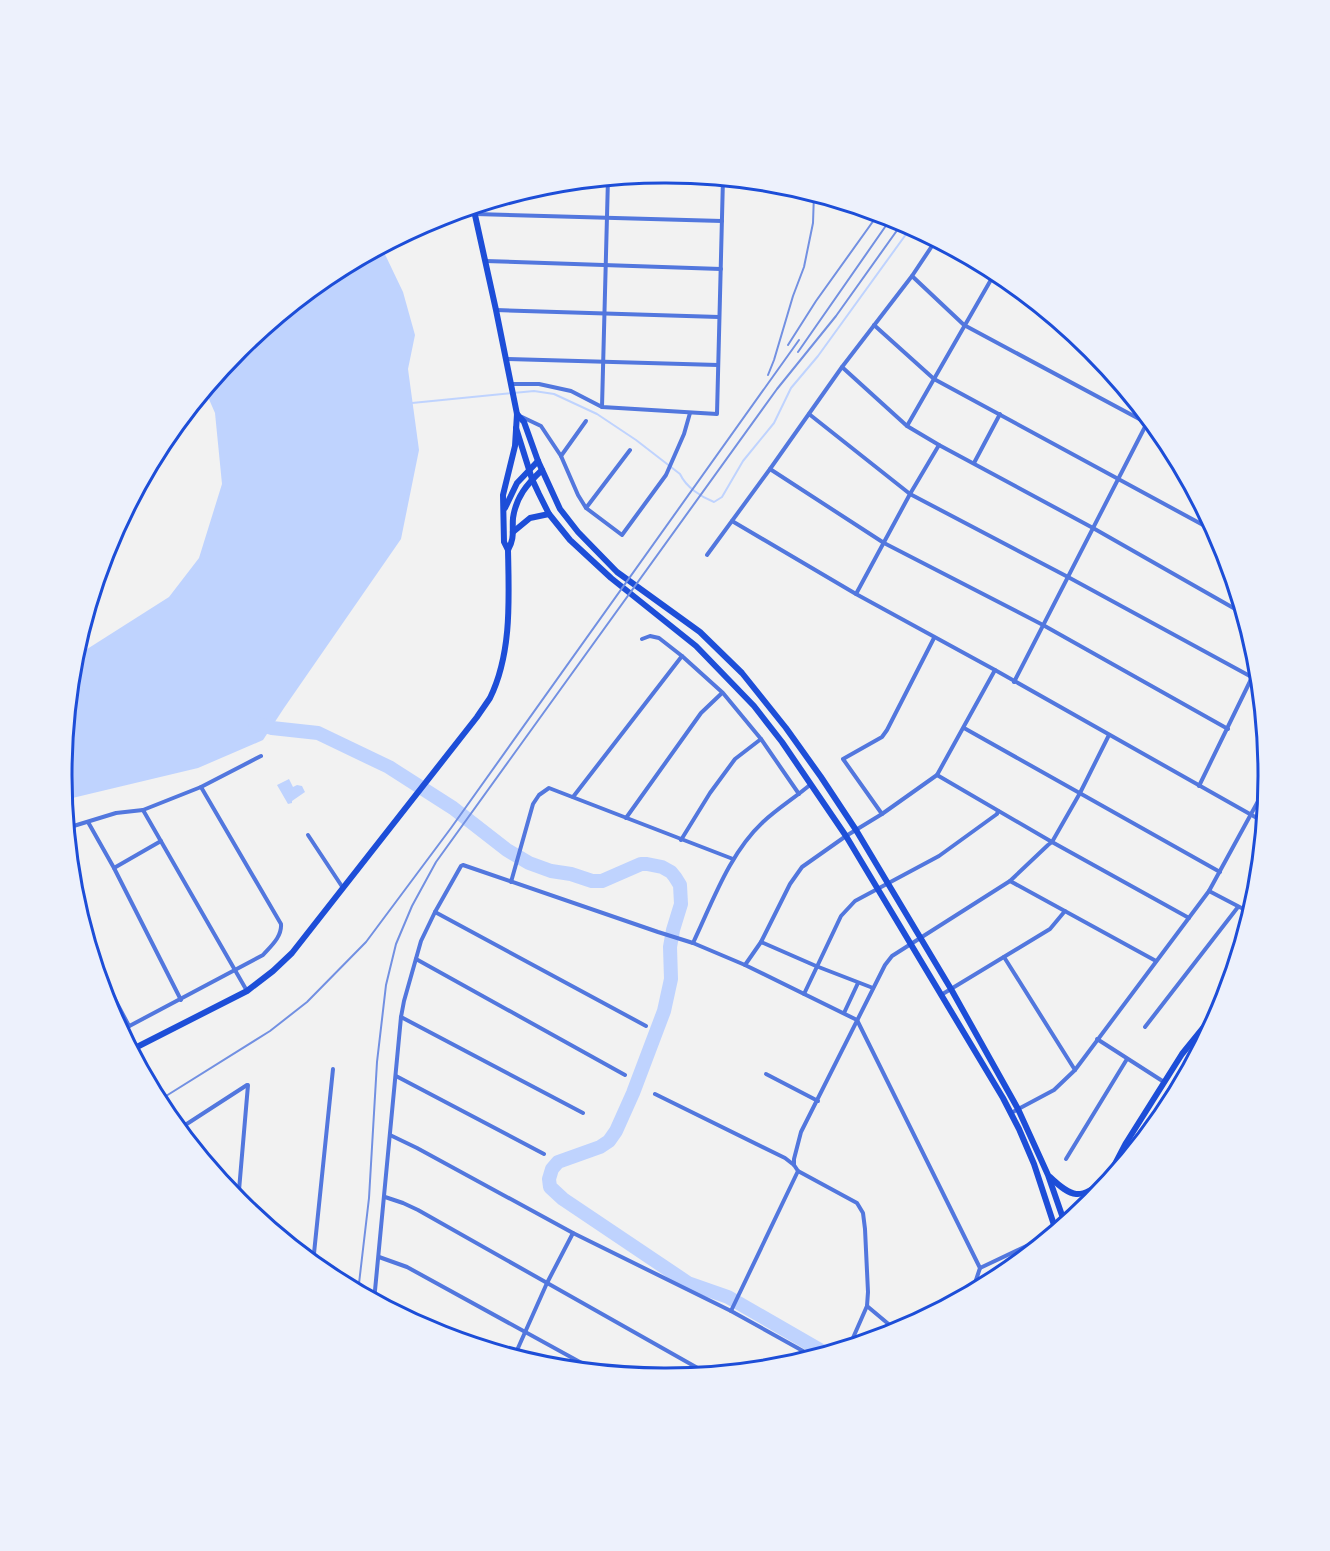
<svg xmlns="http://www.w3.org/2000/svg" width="1330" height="1551" font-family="'Sofia Sans Condensed',sans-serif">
	<rect width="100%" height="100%" fill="#f2f2f2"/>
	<g fill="#bfd3fe">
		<path d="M381,246L403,292L415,335L408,369L419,450L401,539L284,708L263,740L198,768L64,800L62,775L73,658L169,597L199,558L222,484L215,413L205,390L239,349L330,274Z"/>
		<path d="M289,779L293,787L297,785L302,786L305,792L292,801V803L288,804L277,785Z"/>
	</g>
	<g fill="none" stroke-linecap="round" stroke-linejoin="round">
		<path stroke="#bfd3fe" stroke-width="2" d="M412,403L534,391L554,394L597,414L636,440L680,474C686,487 701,497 714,502L722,497L743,461L774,423L791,388L818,356L912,226"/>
		<path stroke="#bfd3fe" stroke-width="14" d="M255,723L272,728L318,733L389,767L453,808L507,850L529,863L551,871L571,874L592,881H602L641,864H647L662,867L671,872L675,877L680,885L681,904L673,930L670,947L671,979L664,1011L633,1093L616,1131L609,1141L600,1147L558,1162L552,1169L549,1179L550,1187L563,1199L688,1283L728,1297L827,1354"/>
		<g stroke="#5277de" stroke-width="4">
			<path d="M662,172L672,173"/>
			<path d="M475,214L722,221"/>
			<path d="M485,261L721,269"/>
			<path d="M978,262L995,274"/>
			<path d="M912,276L964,325L1158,429"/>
			<path d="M993,277L1023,292"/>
			<path d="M496,310L719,317"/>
			<path d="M874,325L934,379L1216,532"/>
			<path d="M506,359L718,365"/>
			<path d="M842,367L907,426L939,445L1093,528L1244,614"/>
			<path d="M512,384H539L571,391L602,407L717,414L723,178"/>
			<path d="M602,407L608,178"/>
			<path d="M809,414L910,494L1068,577L1259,681"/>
			<path d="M522,417L541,426L561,456L578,495L586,508L622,535L666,475L684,434L690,413"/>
			<path d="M907,426L996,271"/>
			<path d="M561,456L586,421"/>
			<path d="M974,463L1000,414"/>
			<path d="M770,469L884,543L1043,625L1228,729"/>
			<path d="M147,471L158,460L160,447"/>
			<path d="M586,508L630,450"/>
			<path d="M732,521L856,594L995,670L1264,822"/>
			<path d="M707,555L770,469L842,367L912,276L936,240"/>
			<path d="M856,594L910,494L939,445"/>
			<path d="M642,639L650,636L659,638L682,656L723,693L761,739L799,794"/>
			<path d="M1014,682L1149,419"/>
			<path d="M964,728L1220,872"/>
			<path d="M937,775L1052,842L1189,918"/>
			<path d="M1199,786L1258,665"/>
			<path d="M573,797L682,656"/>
			<path d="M143,810L247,991"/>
			<path d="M882,814L843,759L882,737L887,730L934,638"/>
			<path d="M626,818L701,713L722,693"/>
			<path d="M88,822L114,868L181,1000"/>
			<path d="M67,828L116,813L143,810L201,787L261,756"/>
			<path d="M308,835L343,888"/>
			<path d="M681,840L710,793L735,759L761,739"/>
			<path d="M114,868L161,841"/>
			<path d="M1010,881L1156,961"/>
			<path d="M511,882L533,804L539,795L549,788L733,859"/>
			<path d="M1209,891L1251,913"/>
			<path d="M435,912L646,1026"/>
			<path d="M761,942L816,966L873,988"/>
			<path d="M693,943C713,901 729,854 763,822C778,808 796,797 811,784"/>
			<path d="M92,956L129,1026"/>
			<path d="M1004,957L1075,1070"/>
			<path d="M416,959L625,1075"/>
			<path d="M745,965L761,942L790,884L802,867L846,836L882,814L937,775L995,670"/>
			<path d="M804,994L841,916L855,901L939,856L997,814L998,811"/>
			<path d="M941,995L1050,929L1065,911"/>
			<path d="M844,1013L858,983"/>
			<path d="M401,1017L583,1113"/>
			<path d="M857,1020L980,1268L972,1292"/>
			<path d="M1145,1027L1238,907"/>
			<path d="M120,1031L263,955C271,946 282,937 281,924L201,787"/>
			<path d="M1097,1039L1164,1082"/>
			<path d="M766,1074L818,1101"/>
			<path d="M396,1076L544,1154"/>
			<path d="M655,1094L785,1158L794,1165L798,1171L857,1203L863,1213L865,1229L868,1292L867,1306L849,1347"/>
			<path d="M1011,1113L1054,1090L1075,1070L1209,891L1268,783"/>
			<path d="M179,1129L247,1085"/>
			<path d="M390,1135L417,1148L573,1233L731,1311L803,1351L808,1360"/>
			<path d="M1066,1159L1127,1059"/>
			<path d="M794,1165V1159L801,1132L885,965L892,956L1010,881L1048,845L1052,842L1080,793L1109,735"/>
			<path d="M385,1197L403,1203L418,1210L710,1375"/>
			<path d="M238,1202L248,1085"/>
			<path d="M379,1257L407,1267L598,1372"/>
			<path d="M313,1263L333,1069"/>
			<path d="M980,1268L1054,1233"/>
			<path d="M374,1301L401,1017L404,1001L421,941L435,912L461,866L463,865L658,932L693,943L745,965L857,1020"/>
			<path d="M867,1306L898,1332"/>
			<path d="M731,1311L798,1171"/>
			<path d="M514,1357L547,1283L573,1233"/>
		</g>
		<g stroke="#1d4ed8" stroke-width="6">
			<path d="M473,206L496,310L517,414L515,446L503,495L504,542L508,550"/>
			<path d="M517,414L524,422L538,461L560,509L578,532L617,572L700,632L742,673L786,728L821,777L856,830L951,989L1018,1109L1048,1175L1065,1224"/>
			<path d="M516,428L532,479L539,494L549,514L570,540L611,578L696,646L754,706L782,742L846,836L1003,1098L1019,1129L1034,1164L1056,1231"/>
			<path d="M505,508L517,483L538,461"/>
			<path d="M513,532L530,518L549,514"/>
			<path d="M131,1050L247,991L273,971L292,953L477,717C481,711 486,704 490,698C512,653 509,599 508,550C515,538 512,531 513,518C516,497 527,484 542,470"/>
			<path d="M1127,1159L1194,1052L1207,1035"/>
			<path d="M1050,1177C1072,1198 1080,1200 1104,1181"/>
			<path d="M1102,1189L1126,1143L1182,1054L1224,1002"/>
		</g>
		<g stroke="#7290e2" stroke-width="2">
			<path d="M788,345L816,301L879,213"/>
			<path d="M798,352L892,217"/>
			<path d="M768,375L774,360L793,296L804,267L813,223L814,193"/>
			<path d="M158,1101L270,1031L307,1002L366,942L451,828L799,340"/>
			<path d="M358,1292L369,1198L377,1062L386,985L396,944L412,906L436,862L777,389L836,316L903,222"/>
		</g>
	</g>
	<path d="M0 0H1330V1551H0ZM664 183H666A592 592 0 0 1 1258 775V776A592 592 0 0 1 666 1368H664A592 592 0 0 1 72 776V775A592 592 0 0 1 664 183Z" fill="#edf1fc" fill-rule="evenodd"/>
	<path fill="none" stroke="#1d4ed8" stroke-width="3" d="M664 183H666A592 592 0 0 1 1258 775V776A592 592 0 0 1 666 1368H664A592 592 0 0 1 72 776V775A592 592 0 0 1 664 183Z"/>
</svg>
